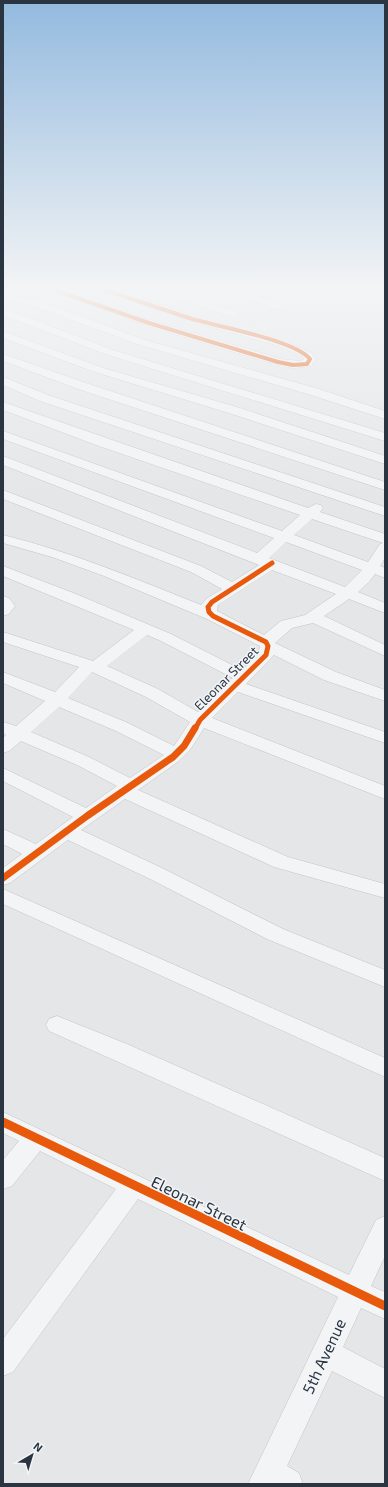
<svg xmlns="http://www.w3.org/2000/svg" width="388" height="1487" font-family="'Exo 2',sans-serif">
	<rect width="100%" height="100%" fill="#e4e6e8"/>
	<g fill="none" stroke-linecap="round" stroke-linejoin="round">
		<defs>
			<g id="minor">
				<path d="M44,288H60L153,321L281,359L300,361L304,359L302,356L276,345L186,320L94,288H111L194,316L284,341L310,352L316,359L311,366L293,368L267,362L145,325Z"/>
				<path d="M148,288H165L237,312L238,314L233,317L229,316Z"/>
				<path d="M221,288H237L283,305L284,307L283,309H275Z"/>
				<path d="M3,294L37,300L145,340L319,389L385,411V419L311,395L137,344L31,305L3,300Z"/>
				<path d="M3,308L113,350L385,433V441L105,354L3,315Z"/>
				<path d="M3,331L103,368L240,408L385,456V464L232,414L95,372L3,338Z"/>
				<path d="M3,354L89,384L385,482V490L81,390L3,361Z"/>
				<path d="M3,377L48,395L385,507V516L40,401L3,385Z"/>
				<path d="M3,402L308,508L316,504L321,505L323,508L320,512L385,534V558L380,566L385,568V578L375,574L369,582L358,592L385,603V613L349,599L324,616L385,645V656L313,623L292,628L275,643L336,672L385,690V701L324,680L274,655L246,684L385,732V743L238,692L212,718L385,786V799L204,728L190,750L179,761L138,790L288,857L385,884V898L274,867L125,799L81,830L164,869L283,929L385,970V987L267,939L150,879L68,840L10,883L3,885V868L22,854L3,844V829L36,844L73,817L3,781V768L86,808L117,786L77,765L21,741L9,751L3,753V738L6,735L3,733V722L16,726L45,701L3,683V672L55,692L79,667L3,642V632L93,661L134,630L3,576V566L76,594L171,634L242,670L258,654L260,646L207,619L104,576L52,557L3,543V535C72,552 136,579 201,605L206,599L222,589L191,572L3,499V490L201,566L232,582L259,565L3,465V456L257,553L274,538L3,439V431L282,531L300,515L96,445L3,410ZM312,519L380,542L383,543L380,544L368,562L294,535ZM286,542L362,570L345,587L269,558ZM272,570L336,594L305,615L281,621L264,635L217,611L218,605ZM147,635L159,640L233,678L227,681L225,686L198,712L158,689L107,666ZM92,672L146,697L190,722L174,746L128,723L68,698ZM59,707L116,731L164,755L130,778L89,757L31,732Z"/>
				<path d="M3,596L9,598L15,606L9,614L3,616Z"/>
				<path d="M3,889L385,1058V1077L3,904Z"/>
				<path d="M57,1016L127,1044L385,1158V1181L49,1031L46,1025L49,1019Z"/>
				<path d="M3,1112L349,1275L376,1220L385,1216V1256L371,1286L385,1292V1319L361,1308L343,1347L385,1369V1398L332,1371L287,1466L299,1473L303,1484H248L338,1297L138,1199L13,1372L3,1376V1339L116,1189L40,1151L12,1186L3,1189V1160L19,1141L3,1133Z"/>
			</g>
		</defs>
		<use href="#minor" stroke="#c2c4c6" stroke-width="1"/>
		<use href="#minor" fill="#f3f4f5" fill-rule="evenodd"/>
		<defs>
			<path id="cycleway-far3" d="M49,288L149,323L278,362L293,365L307,364L310,359C295,340 215,326 189,318C159,308 129,298 99,288"/>
			<path id="cycleway-far2" d="M195,729L200,720L266,655L268,646L266,642L213,616L209,612L208,607L212,602L272,563"/>
			<path id="cycleway-far1" d="M3,878L87,816L173,757L184,746L195,728"/>
			<path id="cycleway" d="M3,1122L385,1306"/>
		</defs>
		<use href="#cycleway-far3" stroke="#f2f5f7" stroke-width="5.5"/>
		<use href="#cycleway-far2" stroke="#f2f5f7" stroke-width="7"/>
		<use href="#cycleway-far1" stroke="#f2f5f7" stroke-width="10"/>
		<use href="#cycleway" stroke="#f2f5f7" stroke-width="12"/>
		<use href="#cycleway-far3" stroke="#e8590c" stroke-width="4"/>
		<use href="#cycleway-far2" stroke="#e8590c" stroke-width="5"/>
		<use href="#cycleway-far1" stroke="#e8590c" stroke-width="7"/>
		<use href="#cycleway" stroke="#e8590c" stroke-width="9"/>
	</g>
	<linearGradient id="sky" x2="0" y2="1"><stop stop-color="#93badf"/><stop offset="0.58" stop-color="#f3f4f5"/><stop offset="1" stop-color="#f3f4f5" stop-opacity="0"/></linearGradient>
	<rect width="388" height="497" fill="url(#sky)"/>
	<g text-anchor="middle" stroke-width="3" stroke-linejoin="round" paint-order="stroke">
		<g font-size="13" fill="#2b3541" stroke="#f2f5f7">
			<text transform="translate(226 678) rotate(-45)" y="5">Eleonar Street</text>
		</g>
		<g font-size="16" fill="#2b3541" stroke="#f2f5f7">
			<text transform="translate(199 1203) rotate(26)" y="6">Eleonar Street</text>
			<text transform="translate(324 1356) rotate(-65)" y="6">5th Avenue</text>
		</g>
	</g>
	<rect width="388" height="1487" fill="none" stroke="#2b3541" stroke-width="8"/>
	<g transform="translate(32 1455) rotate(38)" stroke="#f2f5f7" stroke-width="3" paint-order="stroke">
	<path d="M0-3L7 15L0 10L-7 15Z" fill="#2b3541"/>
	<text y="-6" font-size="11" font-weight="bold" text-anchor="middle" fill="#2b3541">N</text>
	</g>
</svg>
